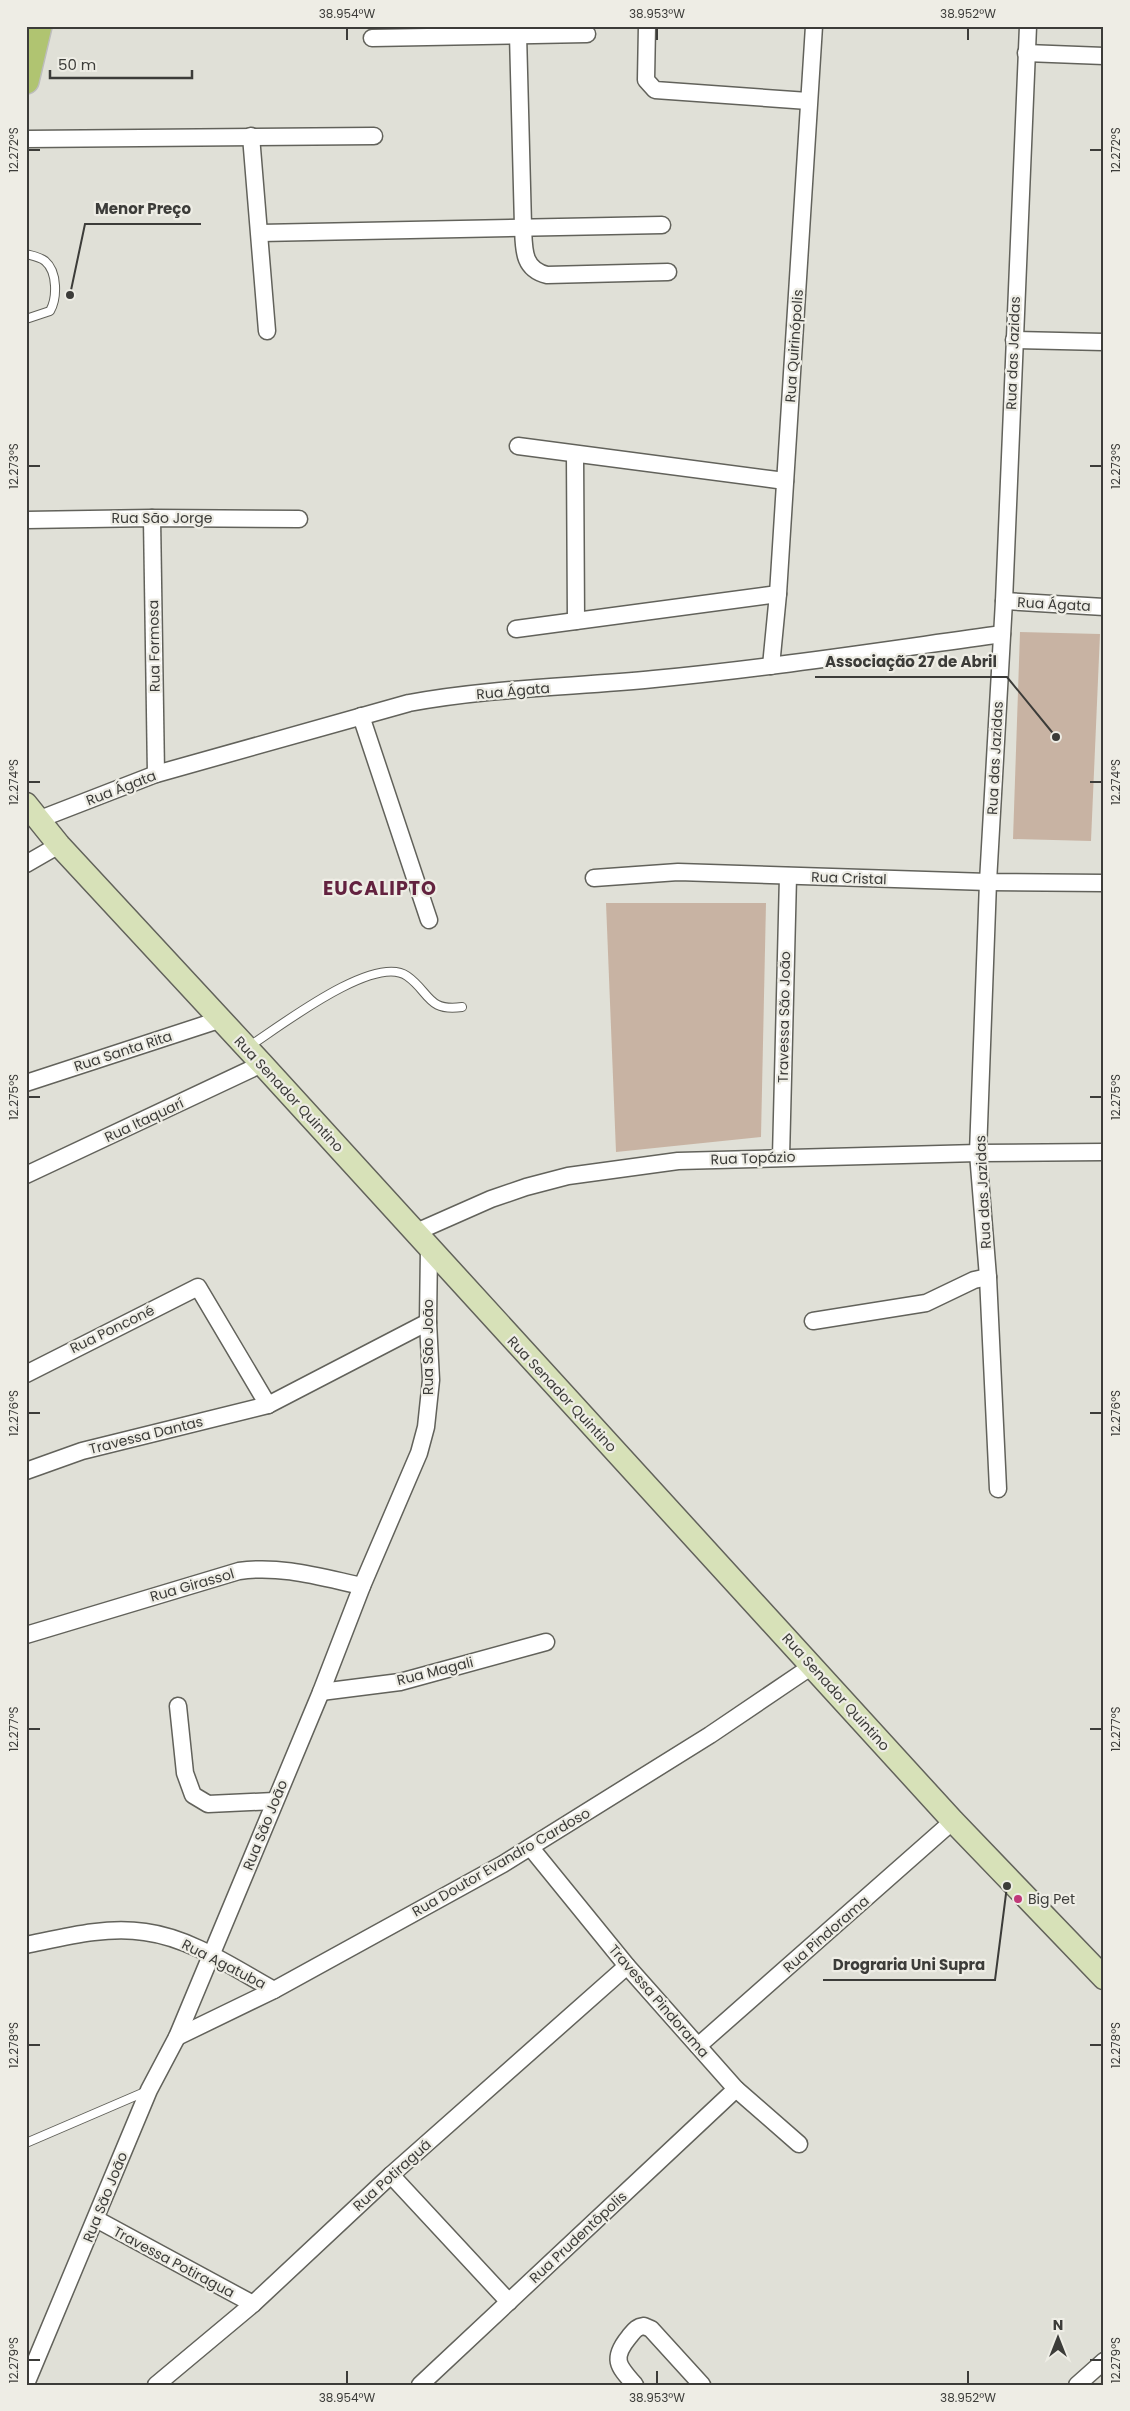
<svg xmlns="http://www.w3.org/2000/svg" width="1130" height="2411" font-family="Poppins,sans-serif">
	<rect width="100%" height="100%" fill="#e0e0d7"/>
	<g fill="#c8b3a3">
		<path d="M1020,632L1100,634L1091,841L1013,839Z"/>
		<path d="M606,903H766L761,1137L616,1152Z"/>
	</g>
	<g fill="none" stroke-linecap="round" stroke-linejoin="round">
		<defs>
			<g id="lane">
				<path d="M26,254C33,256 40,257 45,261C58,272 57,299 50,311L26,319"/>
				<path d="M248,1047C278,1028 374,953 407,976C430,992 427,1012 462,1007"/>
				<path d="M26,2143L147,2091"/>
			</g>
			<g id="street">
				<path d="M647,26L646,80L655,90L808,101"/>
				<path d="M518,34L523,226C524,248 522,269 547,275L668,272"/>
				<path d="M372,38L587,34"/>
				<path d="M1026,53L1104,56"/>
				<path d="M251,136L267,331"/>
				<path d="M26,139L374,136"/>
				<path d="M260,233L662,225"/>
				<path d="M1014,340L1104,342"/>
				<path d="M518,446L785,481"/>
				<path d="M575,454L576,621"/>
				<path d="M152,518L156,774"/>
				<path d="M26,520L152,518L299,519"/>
				<path d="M1004,601L1104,607"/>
				<path d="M516,629L778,594"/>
				<path d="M771,666L778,594L814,26"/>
				<path d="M361,716L429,920"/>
				<path d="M40,819L156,774L409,703C490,688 572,687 654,679C770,668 886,650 1002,634"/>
				<path d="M26,864L59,845"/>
				<path d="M594,878L678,872L988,882L1104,883"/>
				<path d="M26,1083L219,1020"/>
				<path d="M781,1157L788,876"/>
				<path d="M26,1175L262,1064"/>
				<path d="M414,1233L491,1199L526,1187L568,1176L678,1161L978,1153L1104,1152"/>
				<path d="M813,1321L926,1303L974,1280L988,1277"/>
				<path d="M26,1374L198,1287L268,1405"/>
				<path d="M26,1471L82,1451L268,1405L428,1322"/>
				<path d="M998,1489L988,1277L978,1153L988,882L1004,601L1028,26"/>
				<path d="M26,1635L239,1571C281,1565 320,1577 362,1586"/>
				<path d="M321,1692L400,1682L546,1642"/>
				<path d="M178,1706L185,1773L193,1795L208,1804L274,1801"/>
				<path d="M531,1848L627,1966L736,2089L799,2144"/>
				<path d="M26,1945C65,1937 105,1926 145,1932C191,1938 234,1968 274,1990"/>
				<path d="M177,2037L274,1990L503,1864L710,1735L812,1666"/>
				<path d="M698,2046L953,1821"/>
				<path d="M391,2175L509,2302"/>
				<path d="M96,2219L253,2304"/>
				<path d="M26,2384L149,2090L177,2037L321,1692L362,1586L419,1453L426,1427L431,1380L428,1322L429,1249"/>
				<path d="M156,2385L253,2304L391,2175L627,1966"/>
				<path d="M420,2385L736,2089"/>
				<path d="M635,2385C618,2366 611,2359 629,2337C634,2331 636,2327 644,2326L651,2329L702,2385"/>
				<path d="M1077,2385L1104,2361"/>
			</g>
			<path id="secondary" d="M26,804L59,845L262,1064L953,1821L1104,1978"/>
			<path id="primary" d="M26,81L39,26"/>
		</defs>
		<use href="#lane" stroke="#62625b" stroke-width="10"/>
		<use href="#street" stroke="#62625b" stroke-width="19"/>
		<use href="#secondary" stroke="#62625b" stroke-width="25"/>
		<use href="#primary" stroke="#bdbdbc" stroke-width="28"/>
		<use href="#lane" stroke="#fff" stroke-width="8"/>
		<use href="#street" stroke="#fff" stroke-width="16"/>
		<use href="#secondary" stroke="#d7e1b8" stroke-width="22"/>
		<use href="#primary" stroke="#b0c471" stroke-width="25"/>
	</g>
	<path fill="none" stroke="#3c3c39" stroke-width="2" d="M347,28V40M657,28V40M968,28V40M28,150H40M1090,150H1102M28,466H40M1090,466H1102M28,782H40M1090,782H1102M28,1097H40M1090,1097H1102M28,1413H40M1090,1413H1102M28,1729H40M1090,1729H1102M28,2045H40M1090,2045H1102M28,2360H40M1090,2360H1102M347,2371V2384M657,2371V2384M968,2371V2384"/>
	<circle fill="#c03978" stroke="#eeede5" stroke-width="2" cx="1018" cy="1899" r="5"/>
	<g text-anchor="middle" stroke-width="4.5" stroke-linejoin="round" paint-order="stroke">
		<g font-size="14" fill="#3c3c39" stroke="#eeede5">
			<text transform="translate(794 346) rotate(-86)" y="5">Rua Quirinópolis</text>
			<text transform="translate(1013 353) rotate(-88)" y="5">Rua das Jazidas</text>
			<text x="162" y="523">Rua São Jorge</text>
			<text transform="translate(1054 604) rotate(3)" y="5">Rua Ágata</text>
			<text transform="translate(154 646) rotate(-91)" y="5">Rua Formosa</text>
			<text transform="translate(513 691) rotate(-5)" y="5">Rua Ágata</text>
			<text transform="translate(995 758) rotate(-87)" y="5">Rua das Jazidas</text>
			<text transform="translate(121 788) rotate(-21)" y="5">Rua Ágata</text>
			<text transform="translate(849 878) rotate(2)" y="5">Rua Cristal</text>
			<text transform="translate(784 1017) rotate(-89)" y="5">Travessa São João</text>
			<text transform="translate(123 1051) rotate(-18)" y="5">Rua Santa Rita</text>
			<text transform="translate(289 1094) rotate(47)" y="5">Rua Senador Quintino</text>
			<text transform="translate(144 1120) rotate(-25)" y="5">Rua Itaquarí</text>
			<text transform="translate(753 1158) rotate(-2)" y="5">Rua Topázio</text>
			<text transform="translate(983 1192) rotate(-93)" y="5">Rua das Jazidas</text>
			<text transform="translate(112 1329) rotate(-26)" y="5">Rua Ponconé</text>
			<text transform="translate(428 1347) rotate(-90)" y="5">Rua São João</text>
			<text transform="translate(562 1394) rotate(47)" y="5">Rua Senador Quintino</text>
			<text transform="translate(146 1435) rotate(-14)" y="5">Travessa Dantas</text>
			<text transform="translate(192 1585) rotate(-16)" y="5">Rua Girassol</text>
			<text transform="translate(435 1671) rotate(-14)" y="5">Rua Magali</text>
			<text transform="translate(836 1692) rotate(48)" y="5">Rua Senador Quintino</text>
			<text transform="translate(265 1825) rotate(-68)" y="5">Rua São João</text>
			<text transform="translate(501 1862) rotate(-30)" y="5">Rua Doutor Evandro Cardoso</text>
			<text transform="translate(826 1934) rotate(-41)" y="5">Rua Pindorama</text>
			<text transform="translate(224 1964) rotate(27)" y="5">Rua Agatuba</text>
			<text transform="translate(659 2001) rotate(49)" y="5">Travessa Pindorama</text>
			<text transform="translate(392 2175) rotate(-42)" y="5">Rua Potiraguá</text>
			<text transform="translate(105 2197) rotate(-68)" y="5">Rua São João</text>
			<text transform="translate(578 2237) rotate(-43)" y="5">Rua Prudentôpolis</text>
			<text transform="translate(174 2262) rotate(28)" y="5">Travessa Potiragua</text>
		</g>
		<g font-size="14" fill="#3c3c39" stroke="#eeede5" text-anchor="start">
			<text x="1028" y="1904">Big Pet</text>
		</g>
		<g font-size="19" font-weight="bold" letter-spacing="1" fill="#63223f" stroke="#eeede5">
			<text x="380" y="895">EUCALIPTO</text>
		</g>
	</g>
	<path fill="none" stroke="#3c3c39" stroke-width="2" d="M70 295L85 224H201M1056 737L1007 677H815M1007 1886L995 1980H823"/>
	<g fill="#3c3c39" stroke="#eeede5" stroke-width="2">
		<circle cx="70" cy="295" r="5"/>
		<circle cx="1056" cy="737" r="5"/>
		<circle cx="1007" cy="1886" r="5"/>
	</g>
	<g font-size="15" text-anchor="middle" font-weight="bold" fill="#3c3c39" stroke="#eeede5" stroke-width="4.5" stroke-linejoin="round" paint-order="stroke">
		<text x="143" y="214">Menor Preço</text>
		<text x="911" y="667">Associação 27 de Abril</text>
		<text x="909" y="1970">Drograria Uni Supra</text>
	</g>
	<rect width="1130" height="2411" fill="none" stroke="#eeede5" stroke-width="55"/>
	<g transform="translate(1058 2338)" stroke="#eeede5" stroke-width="4" paint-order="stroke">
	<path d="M0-4L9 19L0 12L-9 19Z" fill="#3c3c39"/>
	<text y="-8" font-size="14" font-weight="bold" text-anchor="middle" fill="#3c3c39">N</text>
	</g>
	<path d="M50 70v8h142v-8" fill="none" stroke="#3c3c39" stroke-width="2.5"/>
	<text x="58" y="70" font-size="15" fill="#3c3c39" stroke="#eeede5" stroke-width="4" paint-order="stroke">50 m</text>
	<rect x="28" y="28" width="1074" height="2356" fill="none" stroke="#3c3c39" stroke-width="2"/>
	<g font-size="12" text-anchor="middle" fill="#3c3c39">
		<text x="347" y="18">38.954°W</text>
		<text x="657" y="18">38.953°W</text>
		<text x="968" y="18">38.952°W</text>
		<text transform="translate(14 150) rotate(-90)" y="4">12.272°S</text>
		<text transform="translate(1116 150) rotate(-90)" y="4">12.272°S</text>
		<text transform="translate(14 466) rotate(-90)" y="4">12.273°S</text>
		<text transform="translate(1116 466) rotate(-90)" y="4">12.273°S</text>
		<text transform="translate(14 782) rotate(-90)" y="4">12.274°S</text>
		<text transform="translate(1116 782) rotate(-90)" y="4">12.274°S</text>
		<text transform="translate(14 1097) rotate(-90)" y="4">12.275°S</text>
		<text transform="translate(1116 1097) rotate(-90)" y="4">12.275°S</text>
		<text transform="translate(14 1413) rotate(-90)" y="4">12.276°S</text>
		<text transform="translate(1116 1413) rotate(-90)" y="4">12.276°S</text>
		<text transform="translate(14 1729) rotate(-90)" y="4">12.277°S</text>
		<text transform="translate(1116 1729) rotate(-90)" y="4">12.277°S</text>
		<text transform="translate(14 2045) rotate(-90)" y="4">12.278°S</text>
		<text transform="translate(1116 2045) rotate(-90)" y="4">12.278°S</text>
		<text transform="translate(14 2360) rotate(-90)" y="4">12.279°S</text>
		<text transform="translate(1116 2360) rotate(-90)" y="4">12.279°S</text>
		<text x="347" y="2402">38.954°W</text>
		<text x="657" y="2402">38.953°W</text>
		<text x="968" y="2402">38.952°W</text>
	</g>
</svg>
